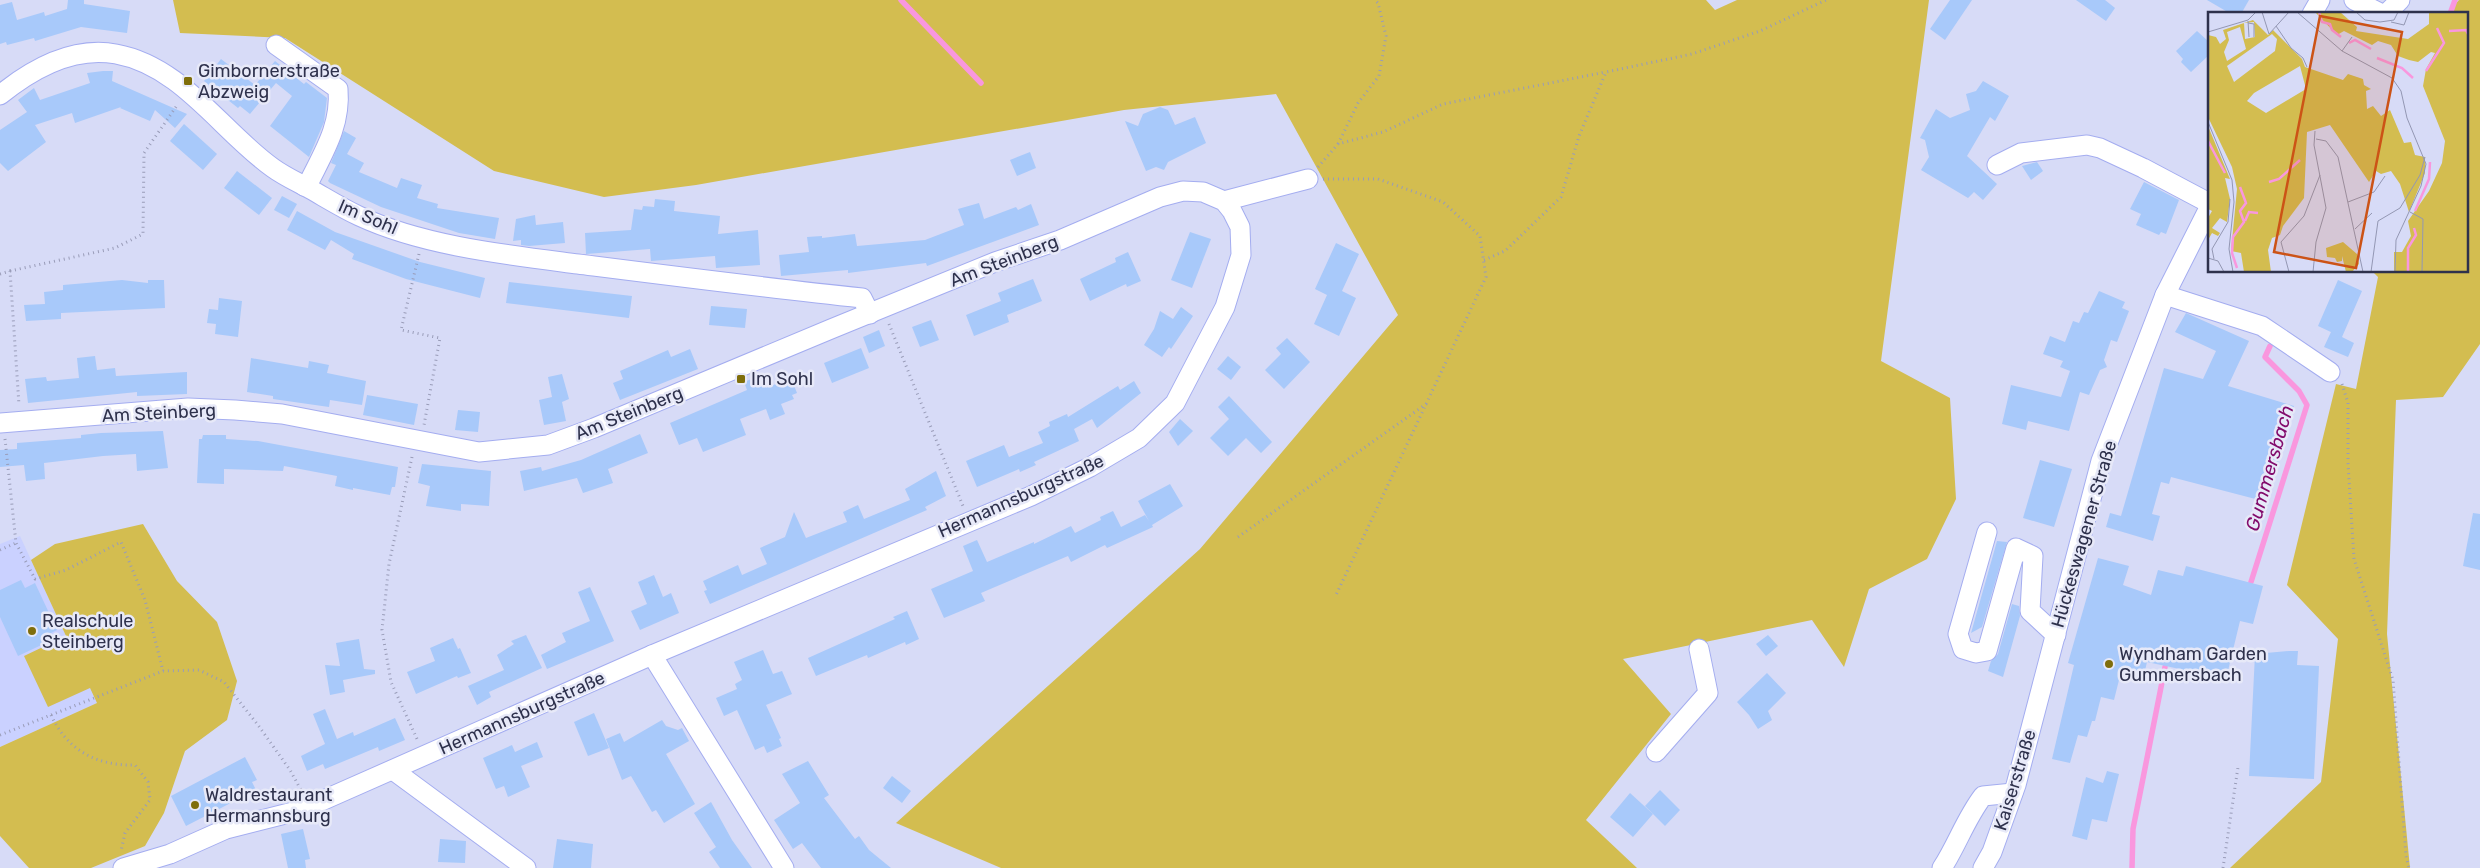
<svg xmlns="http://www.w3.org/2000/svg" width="2480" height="868" font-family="Rubik,sans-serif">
	<rect width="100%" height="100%" fill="#d7dbf7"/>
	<path fill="#cad1ff" d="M20,536L97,703L0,747V544Z"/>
	<g fill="#d3bd50">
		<path d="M173,0H1706L1715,10L1737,0H1929L1881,361L1950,398L1956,499L1927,559L1869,589L1844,667L1812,620L1623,659L1671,714L1586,820L1637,868H1001L896,823L1200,549L1398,315L1276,94L1124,110L696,185L604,197L494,171L285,38L180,33Z"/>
		<path d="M2459,0H2480V344L2443,397L2396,400L2387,634L2410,868H2230L2321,782L2338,639L2287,585L2336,384L2356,389L2378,277L2372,271H2466V14H2446Z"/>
		<path d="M143,524L177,581L217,622L237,681L227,720L185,751L164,813L145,846L91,868H29L0,836V747L97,703L90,688L48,707L24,656L66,636L31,560L55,544Z"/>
	</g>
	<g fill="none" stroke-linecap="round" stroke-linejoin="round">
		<g stroke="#f997de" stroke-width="5.5">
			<path d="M901,0L981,83"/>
			<path d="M2450,14L2455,0"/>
			<path d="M2251,582L2307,405L2299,391L2265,357L2270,346"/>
			<path d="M2132,868L2133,829L2165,667"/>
		</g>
	</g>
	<g fill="#a8c9fa">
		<path d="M68,0H84V4L130,11L127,33L81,27L35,41L34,38L7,45L6,42L0,44V5L12,2L17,20L44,12L45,16L67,9Z"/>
		<path d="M1950,0H1972L1945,40L1930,29Z"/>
		<path d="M2076,0H2105L2115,8L2106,21Z"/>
		<path d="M2207,0H2249L2241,14H2231Z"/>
		<path d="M2197,31L2209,42V55L2191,72L2181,62L2183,59L2176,51Z"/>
		<path d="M221,59L255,85L275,61L304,84L306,82L327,98L324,122L309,157L270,126L292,96L276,83L250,114L240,106L238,108L204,81Z"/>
		<path d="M103,71H113L112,81L187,114L175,128L155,110L150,121L120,108L121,107L75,123L72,113L35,125L46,142L8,171L0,163V130L27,112L18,100L34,88L40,100L90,83L87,73Z"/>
		<path d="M1983,81L2009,96L1995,121L1990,117L1967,156L1997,184L1983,200L1974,192L1968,198L1921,170L1929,157L1925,140L1920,138L1936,109L1950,118L1970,110L1966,94L1976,91Z"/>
		<path d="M1160,107L1168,110L1175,125L1195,117L1206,143L1168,162L1164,170L1156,167L1146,171L1125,121L1138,126L1143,114Z"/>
		<path d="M184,124L217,154L203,170L170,141Z"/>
		<path d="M344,131L356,138L347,154L364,163L359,172L397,188L401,178L422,185L417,198L438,204L437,208L499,218L495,239L459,233L381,207L330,183L328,181L336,165L331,163Z"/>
		<path d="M1030,152L1036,168L1017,176L1010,160Z"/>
		<path d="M2037,162L2043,171L2031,180L2022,166Z"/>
		<path d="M237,171L272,198L259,215L224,188Z"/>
		<path d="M2144,182L2179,200L2166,234L2161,232L2159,235L2136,225L2141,214L2130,209Z"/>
		<path d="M282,196L297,204L289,218L274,210Z"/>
		<path d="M655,199L675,201L674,211L720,216L718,234L758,230L760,265L716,268L715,256L651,261L650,249L586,254L585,233L631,230L634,209L642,210L643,206L654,207Z"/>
		<path d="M979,203L984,219L1016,207L1018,210L1031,204L1039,225L927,266L926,263L848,273V270L781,276L779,255L809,252L807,237L822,236V238L855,234L857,246L925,240L964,225L958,209Z"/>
		<path d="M297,211L335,232L420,262L485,278L480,298L406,279L352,259L354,254L331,240L325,250L287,230Z"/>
		<path d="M535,215L536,225L563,222L565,243L529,246L521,245V240L513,241L516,219Z"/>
		<path d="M1190,232L1211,239L1192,288L1171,280Z"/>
		<path d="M1336,243L1359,254L1342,291L1356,298L1339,336L1314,324L1327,295L1315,289Z"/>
		<path d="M1128,252L1141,281L1127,287L1126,284L1090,301L1080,279L1116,262L1115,258Z"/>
		<path d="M1033,279L1042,301L1007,315L1009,322L974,336L966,315L1001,301L998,293Z"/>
		<path d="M122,280L148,283V280H164L165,308L61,313V319L26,321L24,305L45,304L44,292L63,290V285Z"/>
		<path d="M2338,280L2362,291L2342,337L2354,343L2348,357L2324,347L2331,332L2333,333L2318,326Z"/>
		<path d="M509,282L632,296L629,318L506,303Z"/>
		<path d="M2099,291L2125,302L2122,308L2129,311L2117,342L2111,340L2104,360L2107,367L2100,370L2089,395L2080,392L2069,431L2028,421L2026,430L2002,424L2011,385L2061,397L2070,371L2060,367L2063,361L2043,354L2050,336L2065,342L2073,321L2079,323L2084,312L2088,313Z"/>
		<path d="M219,298L242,301L238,337L215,334L216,324L207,323L209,309L218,310Z"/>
		<path d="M711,306L747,309L745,328L709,325Z"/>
		<path d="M1181,307L1193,316L1171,349L1169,347L1162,357L1144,345L1154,329L1160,311L1173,319Z"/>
		<path d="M2186,313L2249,341L2228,386L2294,406L2267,502L2171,477L2169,484L2161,482L2152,514L2160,516L2153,541L2106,527L2110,513L2121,516L2164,368L2203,379L2216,351L2175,332Z"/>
		<path d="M931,320L939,340L920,347L912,327Z"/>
		<path d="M879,330L885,346L869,353L863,337Z"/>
		<path d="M1287,338L1310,362L1284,389L1265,370L1281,354L1276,348Z"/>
		<path d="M861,348L869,368L832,383L824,363Z"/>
		<path d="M690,349L698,369L620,400L613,383L623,379L620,371L668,350L671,357Z"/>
		<path d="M95,356L97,370L115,368L116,376L187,372V394L137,396V392L28,403L25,379L46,377L47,381L79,378L77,358Z"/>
		<path d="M1228,356L1241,367L1231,380L1217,369Z"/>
		<path d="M251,358L308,368L309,361L329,365L327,373L366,381L362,405L330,400L329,407L273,399V396L247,392Z"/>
		<path d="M562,374L569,399L562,402L566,421L544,425L539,400L552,397L548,377Z"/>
		<path d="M761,375L766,388L791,378L797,393L792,395L794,399L781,404L785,414L770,420L766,409L740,419L746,435L703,452L697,438L679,445L670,423L747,390L744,382Z"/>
		<path d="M1134,381L1141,393L1097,428L1092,419L1074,429L1079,441L1034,462L1036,465L1020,472L1019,469L977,487L966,461L1004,445L1009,457L1043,443L1038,432L1050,426L1049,422L1067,414L1068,417L1118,386L1120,390Z"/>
		<path d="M367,395L418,404L414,425L363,415Z"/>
		<path d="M1229,396L1272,442L1261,453L1246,438L1228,456L1210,438L1229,419L1218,407Z"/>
		<path d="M458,410L480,412L478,432L455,430Z"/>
		<path d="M1180,419L1193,431L1178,446L1169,432Z"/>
		<path d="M163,431L168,468L137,471L136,454L103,456L44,463L45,479L26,481L24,465L0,467V450L17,449V443L81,438V435L101,433Z"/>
		<path d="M640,434L648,453L608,469L613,483L583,493L577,478L524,491L520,471L541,467L542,471L581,460Z"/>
		<path d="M203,435H226V439L258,441L398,467L395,487H392L390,495L353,488V490L335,486L337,476L284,466L283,471L224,469V484L197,483L199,439H202Z"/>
		<path d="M2040,460L2072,469L2054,527L2023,518Z"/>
		<path d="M422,464L491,471L489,506L461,504V511L426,506L430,486L418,483Z"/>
		<path d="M936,471L946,496L925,507L927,510L710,604L704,591L707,590L703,581L738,565L742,575L767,564L760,548L785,537L794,512L806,538L847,522L843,512L858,505L864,519L910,500L905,489Z"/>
		<path d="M1170,484L1183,506L1152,525L1153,527L1107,548L1105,545L1071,562L1068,556L995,587L981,593L985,601L944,618L931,589L973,571L963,546L977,540L987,562L1034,542V544L1071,526L1075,533L1101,520L1100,517L1113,511L1121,527L1145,515L1149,521L1138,501Z"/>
		<path d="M2473,513L2480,514V570L2463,566Z"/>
		<path d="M1997,541L2007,542L1982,627L1971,633Z"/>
		<path d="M2098,558L2129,566L2123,585L2151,595L2158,570L2183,576L2186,566L2263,586L2253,624L2240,621L2226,679L2147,662L2143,679L2121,672L2114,700L2101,697L2095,721H2092L2087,737L2078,735L2070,763L2052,759L2074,665L2068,663Z"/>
		<path d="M654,575L663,597L671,593L679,613L640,630L631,611L647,604L638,582Z"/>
		<path d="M21,580L25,588L35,583L57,630L47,635L50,641L18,656L0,617V590Z"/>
		<path d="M590,587L614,641L547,669L541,655L566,642L562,633L590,621L578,592Z"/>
		<path d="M2012,604L2019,606L2020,616L2003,677L1988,671L1991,661L1998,654Z"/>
		<path d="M907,611L919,639L906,645L905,642L868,658L867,655L816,676L808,658L895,619L893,617Z"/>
		<path d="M526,635L542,668L489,692L491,697L477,705L468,686L504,670L497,655L514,644L511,641Z"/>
		<path d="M1768,635L1778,646L1766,656L1756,644Z"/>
		<path d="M453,638L458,649L460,648L471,673L458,678L457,676L416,694L407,672L435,661L430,648Z"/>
		<path d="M359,639L364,669L375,670V674L343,680L345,692L330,695L325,665L340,666L336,643Z"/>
		<path d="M763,650L773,674L782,671L792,694L766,705L781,738L779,739L782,746L767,753L764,746L755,750L737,710L724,716L716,698L737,689L735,684L742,680L734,662Z"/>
		<path d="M2289,651H2298L2297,665L2319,666L2314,779L2249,776L2255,654Z"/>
		<path d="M1767,673L1786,693L1768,711L1772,720L1758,729L1749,715L1737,702Z"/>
		<path d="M325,709L337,739L353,732L354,736L395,718L405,740L379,751L378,747L325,769L323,764L307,771L301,756L325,744L313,714Z"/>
		<path d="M594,713L609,748L588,756L574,722Z"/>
		<path d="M662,720L666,726L678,730L682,728L689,741L666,754L695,804L664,823L656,810L652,812L631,776L622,780L606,739L620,733L624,742Z"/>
		<path d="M537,742L543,757L521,766L530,787L508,797L504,786L496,789L483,758L512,745L515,752Z"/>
		<path d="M245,757L257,780L252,782L256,790L186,826L171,796Z"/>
		<path d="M808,761L829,795L824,798L855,839L859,836L869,850L891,868H821L802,843L793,849L774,820L800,803L782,774Z"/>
		<path d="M2107,771L2119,774L2107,822L2092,819L2087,840L2072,836L2086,777L2103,783Z"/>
		<path d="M892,776L911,791L902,803L883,788Z"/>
		<path d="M1660,790L1680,810L1665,826L1645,806Z"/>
		<path d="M1630,793L1653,814L1633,837L1610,817Z"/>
		<path d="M711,802L732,840L752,868H720L709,852L716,847L694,813Z"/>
		<path d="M303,829L310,859L305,860L306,868H288L281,834Z"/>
		<path d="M440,839L466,841L465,863L438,862Z"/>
		<path d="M557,839L593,844L591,868H553Z"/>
	</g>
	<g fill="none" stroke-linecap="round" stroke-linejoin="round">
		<defs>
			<g id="minor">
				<path d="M2354,0L2382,14"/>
				<path d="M2312,14L2320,0"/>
				<path d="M2386,14L2400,0"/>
				<path d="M276,45L338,89C341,124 325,150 310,180L304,186"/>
				<path d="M0,95C32,69 73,46 116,54C182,66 221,131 273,168C284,176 297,182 310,189C326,198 342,208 359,216C423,246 508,255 578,264C673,276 767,288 862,298L870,314"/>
				<path d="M1997,165L2021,153L2087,145L2100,148L2143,168L2209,203"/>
				<path d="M1224,201L1308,179"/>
				<path d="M2165,295L2262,326L2330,372"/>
				<path d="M0,423L188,408L235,410L282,414L479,452L548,445L594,428L831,329L995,262L1060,240L1160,197L1183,191L1203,192L1224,201L1232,211L1240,227L1241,255L1225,307L1175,403L1139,438L1090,467L1031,496L652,655L301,810L226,829L170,854L123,868"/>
				<path d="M1987,532L1958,634L1963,649L1976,653L1987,651L2016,548L2033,556L2030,611L2056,635"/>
				<path d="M652,655L784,868"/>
				<path d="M1656,752L1708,693L1699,649"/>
				<path d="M393,770L526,868"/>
				<path d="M1942,868C1957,845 1966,818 1983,796L2013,793"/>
				<path d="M1983,868L1992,852L2016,785L2101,461L2165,295L2209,208"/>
			</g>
		</defs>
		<use href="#minor" stroke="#a4adf0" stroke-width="21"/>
		<g stroke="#999cb8" stroke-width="3" stroke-dasharray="1 4" stroke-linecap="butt">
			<path d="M1338,144L1358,103L1379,76L1386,36L1378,3L1375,0"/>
			<path d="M1318,167L1338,144L1383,132L1443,104L1606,72"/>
			<path d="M1323,179H1378L1443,202L1480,236L1486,277L1336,595"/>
			<path d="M419,254L401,330L440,338L424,425"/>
			<path d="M1484,260L1505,251L1561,197L1579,136L1606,72L1692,54L1760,31L1826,0"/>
			<path d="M10,271L115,248L143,234L144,153L178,104"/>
			<path d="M0,274L10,271L19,405"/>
			<path d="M889,324L963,506"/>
			<path d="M2342,384L2348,403V463L2354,559L2393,680L2406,856L2409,868"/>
			<path d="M5,439L16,543L35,579L66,570L121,542L145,600L163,671"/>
			<path d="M412,457L389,564L382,630L391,682L418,741"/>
			<path d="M1238,537L1429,402"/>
			<path d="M0,550L16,543"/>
			<path d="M51,715C68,751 97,766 135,765L148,782L150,800L125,833L121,851"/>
			<path d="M0,735L163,671L199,670L224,682L258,725L290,770L301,790"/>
			<path d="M2223,868L2238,767"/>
		</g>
		<use href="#minor" stroke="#fff" stroke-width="19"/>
	</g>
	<g fill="#7f6e0b" stroke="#e7e9f8" stroke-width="2">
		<rect x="183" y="76" width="10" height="10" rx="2.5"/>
		<rect x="736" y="374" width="10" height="10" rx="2.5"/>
		<circle cx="32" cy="631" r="5"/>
		<circle cx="2109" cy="664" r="5"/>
		<circle cx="195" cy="805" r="5"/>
	</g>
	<g text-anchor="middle" stroke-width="5" stroke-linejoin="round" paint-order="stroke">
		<g font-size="18" fill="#2e314c" stroke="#e7e9f8" text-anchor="start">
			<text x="198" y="77">Gimbornerstraße<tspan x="198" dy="21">Abzweig</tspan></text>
			<text x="751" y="385">Im Sohl</text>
			<text x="42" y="627">Realschule<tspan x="42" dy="21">Steinberg</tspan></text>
			<text x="2119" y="660">Wyndham Garden<tspan x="2119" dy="21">Gummersbach</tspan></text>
			<text x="205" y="801">Waldrestaurant<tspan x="205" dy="21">Hermannsburg</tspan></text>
		</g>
		<g font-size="18" fill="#2e314c" stroke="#e7e9f8">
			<text transform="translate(368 217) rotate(23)" y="6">Im Sohl</text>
			<text transform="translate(1004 261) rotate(-21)" y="6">Am Steinberg</text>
			<text transform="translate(159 413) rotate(-3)" y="6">Am Steinberg</text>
			<text transform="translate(629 413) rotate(-22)" y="6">Am Steinberg</text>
			<text transform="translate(1021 496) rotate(-24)" y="6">Hermannsburgstraße</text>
			<text transform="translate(2084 534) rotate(-74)" y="6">Hückeswagener Straße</text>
			<text transform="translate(522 713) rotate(-24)" y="6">Hermannsburgstraße</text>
			<text transform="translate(2015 780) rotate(-73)" y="6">Kaiserstraße</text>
		</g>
		<g font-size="19" font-style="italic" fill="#820b6c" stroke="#e7e9f8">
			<text transform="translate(2269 468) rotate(-74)" y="7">Gummersbach</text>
		</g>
	</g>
	<g transform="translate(2208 12)">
		<rect width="260" height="260" fill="#d7dbf7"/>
		<path d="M107,0H132L149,15L148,19L200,27L221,12V0H260V260H186V240H194L203,224L200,209L221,179L234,151L237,129L215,74L218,57L227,41L223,40L210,50L201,48L190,44L183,33L170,29L164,33L136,19L129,23ZM45,8L60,23L65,18L94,47L97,55L135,68L140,62L155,67L156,73L163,77L158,79L159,97L165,94L173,104L182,98L196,131L203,130L207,143L217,145V161L201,200L192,172L183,159L173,162L168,159L161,170L122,113L99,120L96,186L75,214L72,223L64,226L60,238L63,260H36L33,241L23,239L29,177L24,155L0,105V23L8,25L12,32L18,27L15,18ZM46,10L47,25L37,27L36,11ZM32,15L38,37L19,49L16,40L21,28L19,20ZM64,22L69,27L67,39L26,70L19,54ZM92,54L98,77L58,101L39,89L46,81ZM0,114L22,167L17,166L22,187L19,210L12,206L4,216L12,221L10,224L4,221L0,228V206L4,199L0,197ZM135,230L149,242L151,252L144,260H138L134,244V249L129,250L127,246L119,245L118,236Z" fill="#d3bd50" fill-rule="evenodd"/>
		<path fill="none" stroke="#f997de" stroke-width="2.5" d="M111,0L114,10L122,12L124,18L133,25M241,19L258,18L260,22M141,31L147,28L163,37M169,46L194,56L205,66M218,59L236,31L229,16M0,129L17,161M61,170L71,167L92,148M207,199L221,167L222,150M37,209L41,200L50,201M29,256L24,241L25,225L36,210L32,199L38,191L32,175M200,260V236L208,223L206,216"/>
		<path fill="none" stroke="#9397b3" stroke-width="1" d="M54,0L61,22L81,0M89,0L134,39L184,66L193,79L199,106L218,152L213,174L188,228L187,260M148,0L157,8L172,10L186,8L190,0M40,9L41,25M183,10L196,13L201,0M40,11L46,12V25M68,14L83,36L95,46L99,55M0,20L40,8L48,0M134,39L144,25M0,110L24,168L26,190L21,237L25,260M108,127L118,129L130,145L155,260M140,190L166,180L177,164M202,200L215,207L214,260M147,217L164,201M0,246L10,249L16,260M6,247L4,237L20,210L22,187M16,260H33M81,260L73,230L96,204L112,163M105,260L108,230L118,196L106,133L107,119M163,260L170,209L192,196L212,163L217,145"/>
		<path fill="#cc5316" fill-opacity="0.15" stroke="#cc5316" stroke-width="2.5" d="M112,4L194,20L148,256L66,240Z"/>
		<rect width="260" height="260" fill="none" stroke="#2e314c" stroke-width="2.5"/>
	</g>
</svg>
